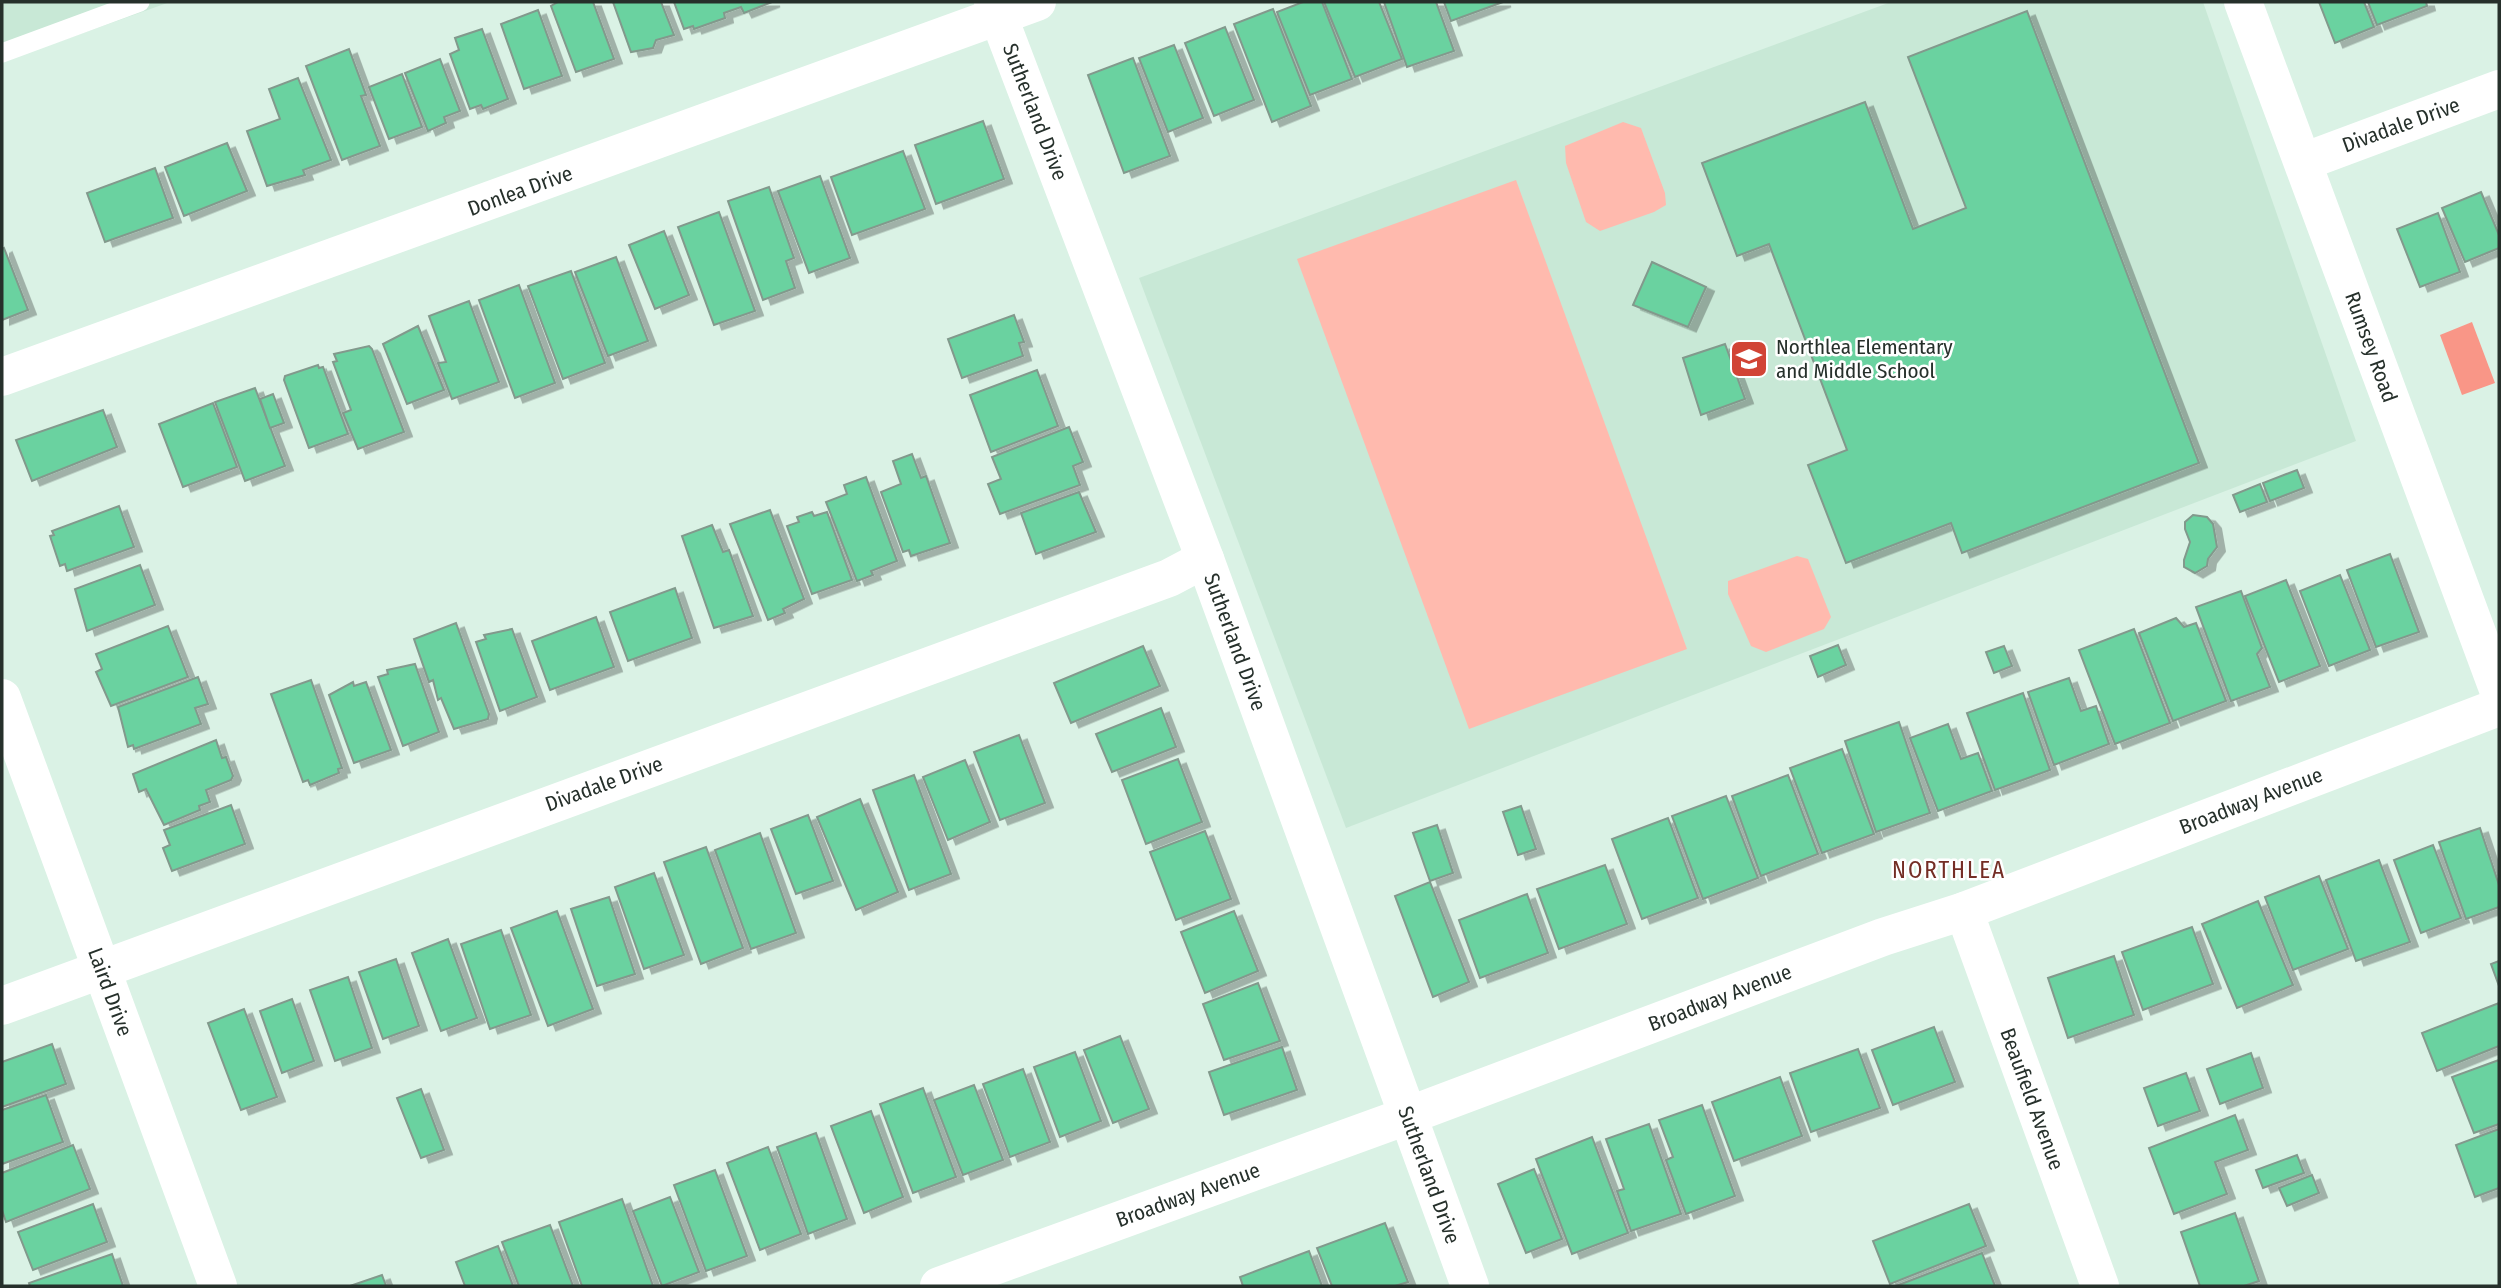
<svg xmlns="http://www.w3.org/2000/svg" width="2501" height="1288" font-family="'Fira Sans Condensed',sans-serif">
	<defs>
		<filter id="shadow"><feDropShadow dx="8" dy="4.5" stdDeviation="0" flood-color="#0004"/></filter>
	</defs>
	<rect width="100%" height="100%" fill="#daf2e5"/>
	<g fill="#c8e8d6">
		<path d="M2,2H170L2,62Z"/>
		<path d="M1891,2H2203L2356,441L1346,828L1139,278Z"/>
	</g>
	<g fill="#ffbaae">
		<path d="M1623,122L1641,128L1665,193L1666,205L1654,212L1600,231L1586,222L1566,163L1565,146Z"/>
		<path d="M1516,180L1687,649L1469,729L1297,259Z"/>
		<path d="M1797,556L1808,559L1831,617L1824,629L1766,652L1751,646L1728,594V581Z"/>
	</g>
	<path fill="#f99687" d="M2472,322L2495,383L2462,395L2440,335Z"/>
	<g fill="#6ad2a0" stroke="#82998c" stroke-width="2" filter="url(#shadow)">
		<path d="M558,2H593L614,59L576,72L551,6Z"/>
		<path d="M613,2H661L674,35L656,40L653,48L631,52Z"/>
		<path d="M674,2H772L744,13L741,7L724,13L725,18L694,29L693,26L684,29Z"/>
		<path d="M1303,2H1322L1352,79L1310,95L1277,12Z"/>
		<path d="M1324,2H1379L1402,59L1355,77Z"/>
		<path d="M1384,2H1436L1454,51L1407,67Z"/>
		<path d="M1444,2H1503L1451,21Z"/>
		<path d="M2319,2H2364L2374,27L2335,43Z"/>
		<path d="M2368,2H2426L2427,6L2377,25Z"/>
		<path d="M1273,9L1311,106L1272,122L1234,24Z"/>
		<path d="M538,10L562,76L524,89L501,24Z"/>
		<path d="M2027,11L2199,463L1962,553L1951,523L1846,563L1808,465L1847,450L1769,244L1737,256L1702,163L1865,102L1913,229L1966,208L1908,57Z"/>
		<path d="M1225,27L1254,100L1214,116L1185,43Z"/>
		<path d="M482,29L508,99L483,109L481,105L470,109L450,54L459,50L455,38Z"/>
		<path d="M1174,45L1203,118L1168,132L1139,58Z"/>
		<path d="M349,49L366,95L361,96L380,146L342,160L306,66Z"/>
		<path d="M1133,58L1170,156L1124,173L1088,75Z"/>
		<path d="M440,59L460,111L444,117L446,123L428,131L405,73Z"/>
		<path d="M402,74L422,127L389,139L369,87Z"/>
		<path d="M298,78L331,160L303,170L305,175L267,186L247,131L280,119L269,89Z"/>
		<path d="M983,121L1004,179L936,204L915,145Z"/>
		<path d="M227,143L247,191L184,216L165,167Z"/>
		<path d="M903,151L925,209L852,235L831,177Z"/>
		<path d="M155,168L173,218L105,242L87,193Z"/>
		<path d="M820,176L850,258L809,273L778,191Z"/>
		<path d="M769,187L794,258L786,261L795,288L763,300L728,201Z"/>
		<path d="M2481,192L2499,235V248L2465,262L2442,208Z"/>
		<path d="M719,212L755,311L714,325L678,227Z"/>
		<path d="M2438,213L2460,272L2420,287L2397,229Z"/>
		<path d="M664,231L689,295L655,309L629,245Z"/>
		<path d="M4,248L28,310L2,320V249Z"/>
		<path d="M616,257L648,341L608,356L575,272Z"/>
		<path d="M1652,262L1706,287L1688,327L1633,305Z"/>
		<path d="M571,271L605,363L563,379L528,286Z"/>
		<path d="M519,285L555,383L515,398L479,300Z"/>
		<path d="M469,301L499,382L452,399L438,363L446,362L429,316Z"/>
		<path d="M1014,315L1024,342L1019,343L1023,356L962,378L948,339Z"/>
		<path d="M418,326L444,390L407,404L383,344Z"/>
		<path d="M1725,344L1745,399L1701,415L1683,358Z"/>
		<path d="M369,346L372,349L404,432L358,449L343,413L351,410L333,362L337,361L334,354Z"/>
		<path d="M318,365L319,368L323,367L348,434L309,448L284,380L285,376Z"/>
		<path d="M1037,370L1058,426L991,452L970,395Z"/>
		<path d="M255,388L285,466L245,481L215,402Z"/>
		<path d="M273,394L284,423L270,428L260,399Z"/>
		<path d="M213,403L237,467L183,487L159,424Z"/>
		<path d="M103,410L117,447L32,481L16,440Z"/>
		<path d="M1069,427L1083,462L1073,466L1080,485L1000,514L988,484L1001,479L992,457Z"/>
		<path d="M912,454L921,478L926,476L950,543L911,556L909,550L903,552L881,492L901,484L893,461Z"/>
		<path d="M2297,470L2304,488L2270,501L2263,483Z"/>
		<path d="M866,477L897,561L871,571L873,575L857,581L826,502L847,494L844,485Z"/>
		<path d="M2260,484L2267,502L2240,512L2233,495Z"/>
		<path d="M1079,492L1096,532L1036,554L1021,513Z"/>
		<path d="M119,506L134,547L67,571L65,564L60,566L50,536L54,535L52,531Z"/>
		<path d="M770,510L804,599L783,609L785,613L768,620L730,524Z"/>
		<path d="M812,512L814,516L827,512L852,580L812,594L787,526L799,522L797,517Z"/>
		<path d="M2193,515L2207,517L2213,524L2217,547L2208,559L2207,566L2195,573L2184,567V560L2190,542L2185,529V522Z"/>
		<path d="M712,525L723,552L729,550L753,616L714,628L682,536Z"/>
		<path d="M2390,554L2419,632L2376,647L2347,570Z"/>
		<path d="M140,565L155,605L87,631L75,589Z"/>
		<path d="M2340,575L2370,650L2329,666L2300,591Z"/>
		<path d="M2286,580L2320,666L2279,682L2245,596Z"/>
		<path d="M675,588L692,638L628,661L610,612Z"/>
		<path d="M2241,591L2262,648L2257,654L2270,687L2231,701L2196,607Z"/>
		<path d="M596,617L614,667L550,690L532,641Z"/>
		<path d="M2176,618L2184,627L2196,623L2226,701L2173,721L2139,633Z"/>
		<path d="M456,623L489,714L488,719L454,729L441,698L438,700L433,680L429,682L414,639Z"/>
		<path d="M168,626L188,677L111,706L96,672L102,669L96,654Z"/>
		<path d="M512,629L537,697L500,711L476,642L486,639L484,635Z"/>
		<path d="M2134,629L2170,723L2115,744L2079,650Z"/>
		<path d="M1838,645L1846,665L1818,677L1810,656Z"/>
		<path d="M1143,646L1160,686L1071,723L1054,683Z"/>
		<path d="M2004,646L2012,666L1994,673L1986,652Z"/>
		<path d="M415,664L439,732L403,746L378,677L388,674L387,670Z"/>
		<path d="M198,677L208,704L195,708L201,724L134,749L133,745L128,747L118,707Z"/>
		<path d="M2069,678L2081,711L2096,706L2109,744L2054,765L2028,692Z"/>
		<path d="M311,680L342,768L338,769L339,773L310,785L308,780L303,782L271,694Z"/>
		<path d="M353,682L354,686L366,682L391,750L354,763L329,695Z"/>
		<path d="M2023,693L2050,770L1995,790L1967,713Z"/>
		<path d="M1161,708L1176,747L1112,772L1096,734Z"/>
		<path d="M1899,722L1930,813L1876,832L1845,741Z"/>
		<path d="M1948,724L1961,759L1978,753L1992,791L1938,811L1910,738Z"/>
		<path d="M1019,735L1045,803L1000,820L974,752Z"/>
		<path d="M216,740L222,758L226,757L233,776L231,780L206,790L210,802L199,806L200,810L164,825L146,789L139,792L133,774Z"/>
		<path d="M1842,749L1874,834L1822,853L1790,768Z"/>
		<path d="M1178,759L1202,822L1146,844L1122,780Z"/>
		<path d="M965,760L990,822L948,840L923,777Z"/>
		<path d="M914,775L951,874L909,890L873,790Z"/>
		<path d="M1788,775L1818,854L1761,876L1732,796Z"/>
		<path d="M1726,796L1758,878L1703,899L1672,816Z"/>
		<path d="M860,799L898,892L856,910L817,817Z"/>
		<path d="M231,805L245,844L172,871L163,848L170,845L164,830Z"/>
		<path d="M1521,806L1536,849L1518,855L1503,812Z"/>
		<path d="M808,815L833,881L796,894L771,829Z"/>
		<path d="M1668,818L1698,898L1642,919L1612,839Z"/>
		<path d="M1437,825L1453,873L1430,881L1413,833Z"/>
		<path d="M2480,828L2499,885V907L2466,919L2439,842Z"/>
		<path d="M1205,831L1231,899L1176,920L1150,852Z"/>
		<path d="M760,833L796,933L751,949L715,850Z"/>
		<path d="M2433,845L2461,918L2421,933L2394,860Z"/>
		<path d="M706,847L743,948L701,964L664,862Z"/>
		<path d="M2379,860L2410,942L2356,961L2326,880Z"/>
		<path d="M1605,865L1627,924L1559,949L1537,889Z"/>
		<path d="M654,873L684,955L644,969L615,887Z"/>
		<path d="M2319,876L2348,949L2293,970L2265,897Z"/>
		<path d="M1430,882L1469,982L1433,997L1395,896Z"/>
		<path d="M1527,894L1548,953L1480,978L1459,920Z"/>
		<path d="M609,897L635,974L597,986L571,909Z"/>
		<path d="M2258,901L2293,985L2237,1008L2202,924Z"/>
		<path d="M557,911L593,1009L548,1026L511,928Z"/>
		<path d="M1234,911L1258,971L1205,993L1181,932Z"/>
		<path d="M2192,927L2213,984L2143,1010L2122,952Z"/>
		<path d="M501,930L531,1015L490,1029L461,944Z"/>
		<path d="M448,939L477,1018L441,1031L412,953Z"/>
		<path d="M2114,956L2134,1015L2068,1038L2048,978Z"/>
		<path d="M396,959L419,1026L383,1039L359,972Z"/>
		<path d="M2499,961V986L2491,964Z"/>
		<path d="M348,977L372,1048L335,1061L310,990Z"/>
		<path d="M1258,983L1280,1041L1224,1060L1203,1004Z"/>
		<path d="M292,999L314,1061L282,1073L260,1011Z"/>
		<path d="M2499,1003V1046L2437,1071L2422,1033Z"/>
		<path d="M244,1009L277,1097L241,1110L208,1023Z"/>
		<path d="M1934,1027L1955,1082L1893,1105L1872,1050Z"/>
		<path d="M1120,1036L1149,1109L1113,1123L1084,1050Z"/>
		<path d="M52,1044L66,1084L2,1107V1062Z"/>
		<path d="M1282,1047L1297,1090L1224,1115L1209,1072Z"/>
		<path d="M1858,1049L1880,1108L1811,1132L1790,1073Z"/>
		<path d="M1075,1052L1101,1121L1060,1137L1034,1067Z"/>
		<path d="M2251,1053L2263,1088L2220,1104L2207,1069Z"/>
		<path d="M2499,1060V1124L2474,1133L2452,1077Z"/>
		<path d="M1023,1069L1050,1142L1010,1157L983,1084Z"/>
		<path d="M2186,1073L2200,1111L2158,1126L2144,1088Z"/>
		<path d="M1780,1077L1802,1136L1734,1161L1712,1102Z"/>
		<path d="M974,1085L1003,1160L963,1175L934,1100Z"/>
		<path d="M923,1088L956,1177L913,1193L880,1104Z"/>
		<path d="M421,1089L444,1150L421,1158L397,1098Z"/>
		<path d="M46,1095L63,1142L2,1164V1110Z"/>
		<path d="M1702,1105L1735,1196L1686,1214L1666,1160L1673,1157L1659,1120Z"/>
		<path d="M871,1111L903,1197L864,1213L831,1126Z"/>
		<path d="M2235,1115L2248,1150L2215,1162L2227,1194L2174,1214L2149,1148Z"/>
		<path d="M1649,1124L1681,1214L1631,1231L1617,1191L1624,1189L1606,1139Z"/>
		<path d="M2499,1129V1188L2475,1197L2456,1145Z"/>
		<path d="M816,1133L847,1219L808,1234L777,1147Z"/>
		<path d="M1592,1137L1628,1233L1572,1254L1536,1159Z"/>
		<path d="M73,1145L90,1189L6,1222L2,1210V1173Z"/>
		<path d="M768,1147L801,1234L760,1250L727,1163Z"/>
		<path d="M2297,1155L2304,1173L2263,1188L2256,1170Z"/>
		<path d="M1534,1169L1562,1239L1526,1253L1498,1184Z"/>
		<path d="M715,1170L747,1256L706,1271L674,1185Z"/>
		<path d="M2312,1175L2319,1193L2287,1206L2279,1188Z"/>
		<path d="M670,1197L699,1272L662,1286L633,1211Z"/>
		<path d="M622,1199L653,1286H582L559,1222Z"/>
		<path d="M93,1204L107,1242L33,1270L18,1232Z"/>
		<path d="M1969,1204L1986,1246L1890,1284L1873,1241Z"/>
		<path d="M2235,1213L2259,1281L2244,1286H2200L2181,1232Z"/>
		<path d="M1385,1223L1408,1282L1395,1286H1332L1317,1248Z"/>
		<path d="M550,1225L573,1286H519L502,1242Z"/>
		<path d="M498,1246L513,1286H465L456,1262Z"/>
		<path d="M1309,1251L1322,1286H1243L1240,1277Z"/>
		<path d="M1982,1253L1995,1286H1896Z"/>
		<path d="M112,1254L123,1286H30L29,1283Z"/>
		<path d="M382,1275L386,1286H350Z"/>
	</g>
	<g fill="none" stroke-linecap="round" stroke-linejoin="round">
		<path stroke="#fff" stroke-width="19" d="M2,53L140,2"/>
		<g stroke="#fff" stroke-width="38">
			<path d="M993,2L1205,559L1470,1286"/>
			<path d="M2243,2L2499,692"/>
			<path d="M2303,162L2499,89"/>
			<path d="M2,377L1037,2"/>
			<path d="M2,698L218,1286"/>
			<path d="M1964,911L2100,1286"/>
			<path d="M2,1006L1169,578L1205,559"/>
			<path d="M939,1286L1407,1116L1883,937L1964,911L2499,707"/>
		</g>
	</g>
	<defs>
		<symbol id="school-square" viewBox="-11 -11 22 22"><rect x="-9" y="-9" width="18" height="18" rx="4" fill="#d14435" stroke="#fff"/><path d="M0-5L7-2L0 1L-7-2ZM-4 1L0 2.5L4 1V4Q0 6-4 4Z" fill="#fff"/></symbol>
	</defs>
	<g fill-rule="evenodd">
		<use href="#school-square" x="1727" y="337" width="44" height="44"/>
	</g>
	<g text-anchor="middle" stroke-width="5" stroke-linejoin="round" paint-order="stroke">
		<g font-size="21" fill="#26302b" stroke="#fff">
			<text transform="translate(1035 112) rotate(69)" y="7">Sutherland Drive</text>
			<text transform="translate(2401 125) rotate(-20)" y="7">Divadale Drive</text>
			<text transform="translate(520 191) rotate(-20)" y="7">Donlea Drive</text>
			<text transform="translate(2371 347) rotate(70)" y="7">Rumsey Road</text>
			<text transform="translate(1235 642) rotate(70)" y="7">Sutherland Drive</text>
			<text transform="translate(604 784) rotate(-20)" y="7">Divadale Drive</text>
			<text transform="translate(2251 801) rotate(-21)" y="7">Broadway Avenue</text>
			<text transform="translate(110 992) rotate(70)" y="7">Laird Drive</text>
			<text transform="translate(1720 998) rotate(-21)" y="7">Broadway Avenue</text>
			<text transform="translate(2032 1099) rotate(70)" y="7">Beaufield Avenue</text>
			<text transform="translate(1429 1175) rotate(70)" y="7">Sutherland Drive</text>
			<text transform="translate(1188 1195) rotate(-20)" y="7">Broadway Avenue</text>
		</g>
		<g font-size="21" fill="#26302b" stroke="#fff" text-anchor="start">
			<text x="1776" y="354">Northlea Elementary<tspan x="1776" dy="24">and Middle School</tspan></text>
		</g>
		<g font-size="23" letter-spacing="2" fill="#742e25" stroke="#fff">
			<text x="1949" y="878">NORTHLEA</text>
		</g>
	</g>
	<rect width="2501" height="1288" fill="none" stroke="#26302b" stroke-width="7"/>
</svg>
